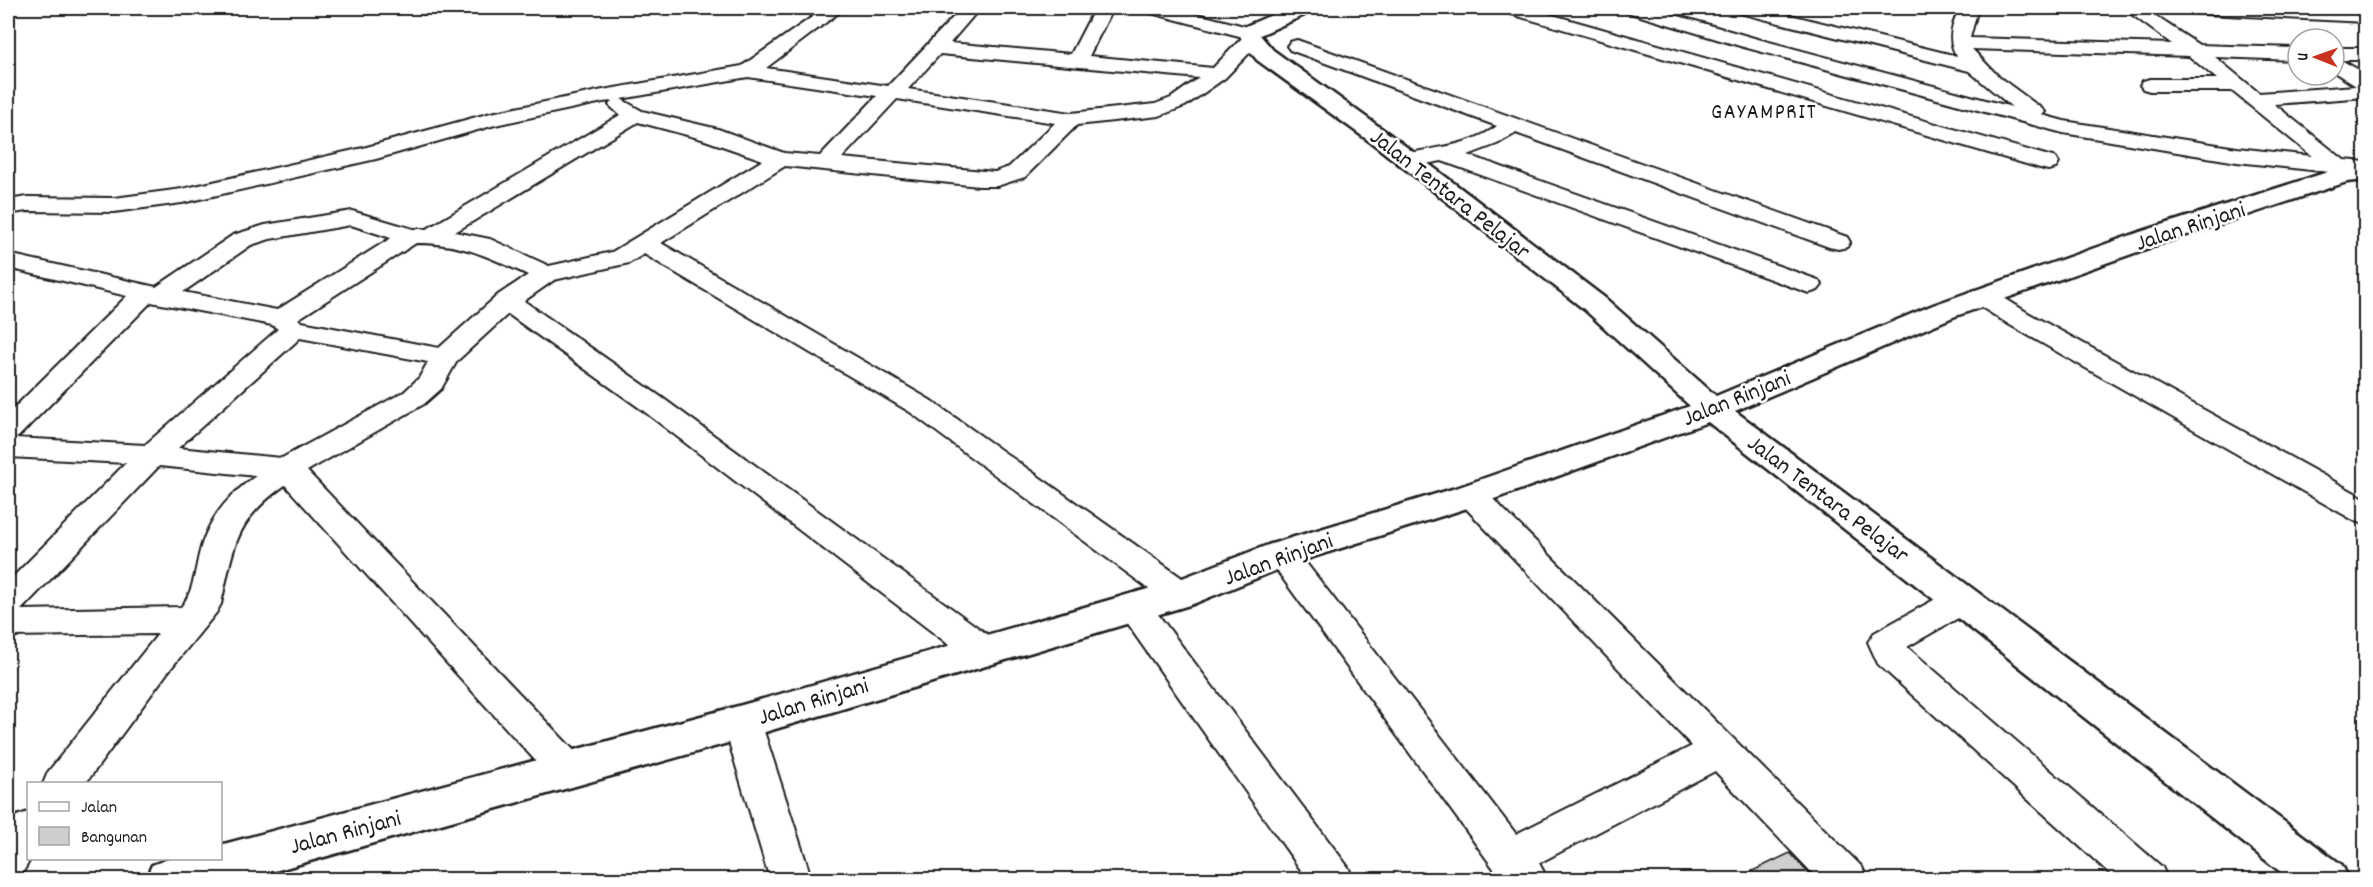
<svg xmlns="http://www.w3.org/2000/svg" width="2373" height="887" font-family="Dekko,sans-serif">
	<rect width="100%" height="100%" fill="#fff"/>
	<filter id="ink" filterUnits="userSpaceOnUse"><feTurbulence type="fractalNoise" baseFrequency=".0167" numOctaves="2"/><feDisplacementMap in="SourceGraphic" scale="12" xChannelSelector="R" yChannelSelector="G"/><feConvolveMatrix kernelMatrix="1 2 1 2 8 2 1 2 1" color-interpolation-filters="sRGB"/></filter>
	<g filter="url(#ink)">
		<path fill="#cecece" stroke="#1c1c1c" stroke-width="1.5" d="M1790,853L1815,879H1736Z"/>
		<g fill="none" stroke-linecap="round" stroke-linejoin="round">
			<defs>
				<path id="lane" d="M420,8H448L443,11L423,13L420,12Z"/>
				<g id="street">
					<path d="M825,8H845L766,68L888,86L962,8H980L950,43L1071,54L1095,8H1113L1089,56L1213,68L1243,37L1147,12L1144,8H1173L1256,29L1258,33L1257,36L1261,40L1258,44L1225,78L1185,106L1159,116L1077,125L1025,177L997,186H979L785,166L661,243L930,400L1192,585L1197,594L1192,603L1180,606L1168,603L910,412L644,254L629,263L554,280L524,301L661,397L995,640L1000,650L995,660L982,664L969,660L641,409L508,314L457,361L441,389L424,404L307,471L581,758L586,769L581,780L567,785L553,780L285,485C234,521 234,547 221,604L216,613L167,673L85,784H43L48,772L158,634L8,636V582L126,463L8,457V414L127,296L8,268V254L156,287L233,235L265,225L352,211L413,229H427L620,115L609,105L612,101L603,102L495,125L376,159L182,203L114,212L27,211L8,214V200L27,197L114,198L182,189L363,148L491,113L603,90L742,66ZM940,54L1199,78L1171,98L1155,104L1071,113L908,89ZM748,77L877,96L820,156L784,153L718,129L642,111L621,99ZM897,99L1055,123L1009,167L995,172L842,158ZM638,122L702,139L763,160L612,252L549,266L490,239L455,232ZM351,225L391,238L277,310L183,292L251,245L270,239ZM416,243C462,243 487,256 528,275L498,295L439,348L302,322L298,319ZM151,302L272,325L278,329L145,445L15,438L18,437ZM300,338L428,362L419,378L404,392L282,458L178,448ZM159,466L256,476C233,491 212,515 203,541C195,562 196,590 181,607L21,610Z"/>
					<path d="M1501,8H1528L2056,158L2059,163L2056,168L2048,170L2040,168L1504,12Z"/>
					<path d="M1624,8H1651L1754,38L2012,107L1969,71L1736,12L1733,8H1762L1957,56C1946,41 1952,23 1960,8H1978L1970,38L2172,44L2123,8H2143L2199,45L2298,48V60L2215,57L2259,93L2356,86L2334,72V48H2366V60H2341L2366,74V97L2274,104L2344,160L2366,162V176L2237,162L2063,133L1740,46L1627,12ZM1972,49L2189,56L2217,79H2150L2143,81L2140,85L2143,89L2150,91H2232L2312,156L2237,148L2064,121L2042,115L2045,112L2041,108L1999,77Z"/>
					<path d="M2178,8H2299L2366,10V22L2187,13L2181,12Z"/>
					<path d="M1297,40L1847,237L1850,242L1847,247L1838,249L1829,247L1516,133L1497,144L1468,155L1818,280L1822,285L1818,290L1809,293L1442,161L1409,167L1401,165L1398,160L1401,155C1434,147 1469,147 1497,126L1290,50L1287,46L1290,42Z"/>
					<path d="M1984,289L1993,291L2028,313L2366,499V524L2355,521L2010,325L1975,303L1971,297L1975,291Z"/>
					<path d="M1471,484L1482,488L1862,867L1868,880H1819L1715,771L1539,863L1548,880H1502L1265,554L1269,546L1281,542L1293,546L1516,834L1692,746L1460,502L1455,495L1460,488Z"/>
					<path d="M1962,587L1974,591L1979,600L1974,609L1907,647L2162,867L2168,880H2117L1878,664L1868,642L1874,633L1950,591Z"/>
					<path d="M1133,593L1145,597L1348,867L1354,880H1308L1121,615L1116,606L1121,597Z"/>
					<path d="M742,707L755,711L761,722L812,880H770L723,722L729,711Z"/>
					<path d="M28,812V858H31L23,872L8,877V826L14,817Z"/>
				</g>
				<path id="secondary" d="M1288,8H1314L1311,12L1260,35L1273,50L1392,136L1605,298L1716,396L1933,305L2140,232L2334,170L2366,165V180L2347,182L2160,244L1953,317L1735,411L2342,865L2349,880H2291L1708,422L1483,503L1294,563L1193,604L742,739L243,880H145L152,865L171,858H220V845L742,705L1172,582L1268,545L1459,487L1690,406L1585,310L1376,146L1257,60L1244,44L1239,33L1246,26Z"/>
			</defs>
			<use href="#lane" stroke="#1c1c1c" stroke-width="5"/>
			<use href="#street" stroke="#1c1c1c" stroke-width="4"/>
			<use href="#secondary" stroke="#1c1c1c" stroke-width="5"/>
			<use href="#lane" fill="#fff" fill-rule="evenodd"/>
			<use href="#street" fill="#fff" fill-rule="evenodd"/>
			<use href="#secondary" fill="#fff" fill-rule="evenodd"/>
		</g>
	</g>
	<g text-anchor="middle" stroke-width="5" stroke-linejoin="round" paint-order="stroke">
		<g font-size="22" letter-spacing="1.5" fill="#1c1c1c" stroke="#fff">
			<text x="1764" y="118">GAYAMPRIT</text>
		</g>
		<g font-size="24" fill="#1c1c1c" stroke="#fff">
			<text transform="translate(1451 193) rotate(38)" y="8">Jalan Tentara Pelajar</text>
			<text transform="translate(2190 225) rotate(-18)" y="8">Jalan Rinjani</text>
			<text transform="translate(1736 397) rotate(-22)" y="8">Jalan Rinjani</text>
			<text transform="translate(1829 498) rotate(37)" y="8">Jalan Tentara Pelajar</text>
			<text transform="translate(1278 558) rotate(-20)" y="8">Jalan Rinjani</text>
			<text transform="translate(813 700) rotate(-17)" y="8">Jalan Rinjani</text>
			<text transform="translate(345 831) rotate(-15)" y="8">Jalan Rinjani</text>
		</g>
	</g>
	<rect width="2373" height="887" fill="none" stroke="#fff" stroke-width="30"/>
	<rect x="15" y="15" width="2343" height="857" fill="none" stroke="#1c1c1c" stroke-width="2" filter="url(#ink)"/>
	<rect x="27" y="782" width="195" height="78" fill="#ffffff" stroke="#a4a4a4" stroke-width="1.5"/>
	<rect x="39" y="802" width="30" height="9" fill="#ffffff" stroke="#a4a4a4" stroke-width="1.5"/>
	<text x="81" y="812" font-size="18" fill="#1c1c1c">Jalan</text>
	<rect x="39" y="827" width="30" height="18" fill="#cecece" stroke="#a4a4a4" stroke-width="1.5"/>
	<text x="81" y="842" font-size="18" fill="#1c1c1c">Bangunan</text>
	<g transform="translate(2316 57) rotate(271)"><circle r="28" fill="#ffffff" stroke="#a4a4a4" stroke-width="1.5"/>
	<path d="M0-4.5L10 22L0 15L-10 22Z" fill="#c8321e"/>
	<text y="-9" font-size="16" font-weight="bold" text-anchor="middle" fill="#1c1c1c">U</text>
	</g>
</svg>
